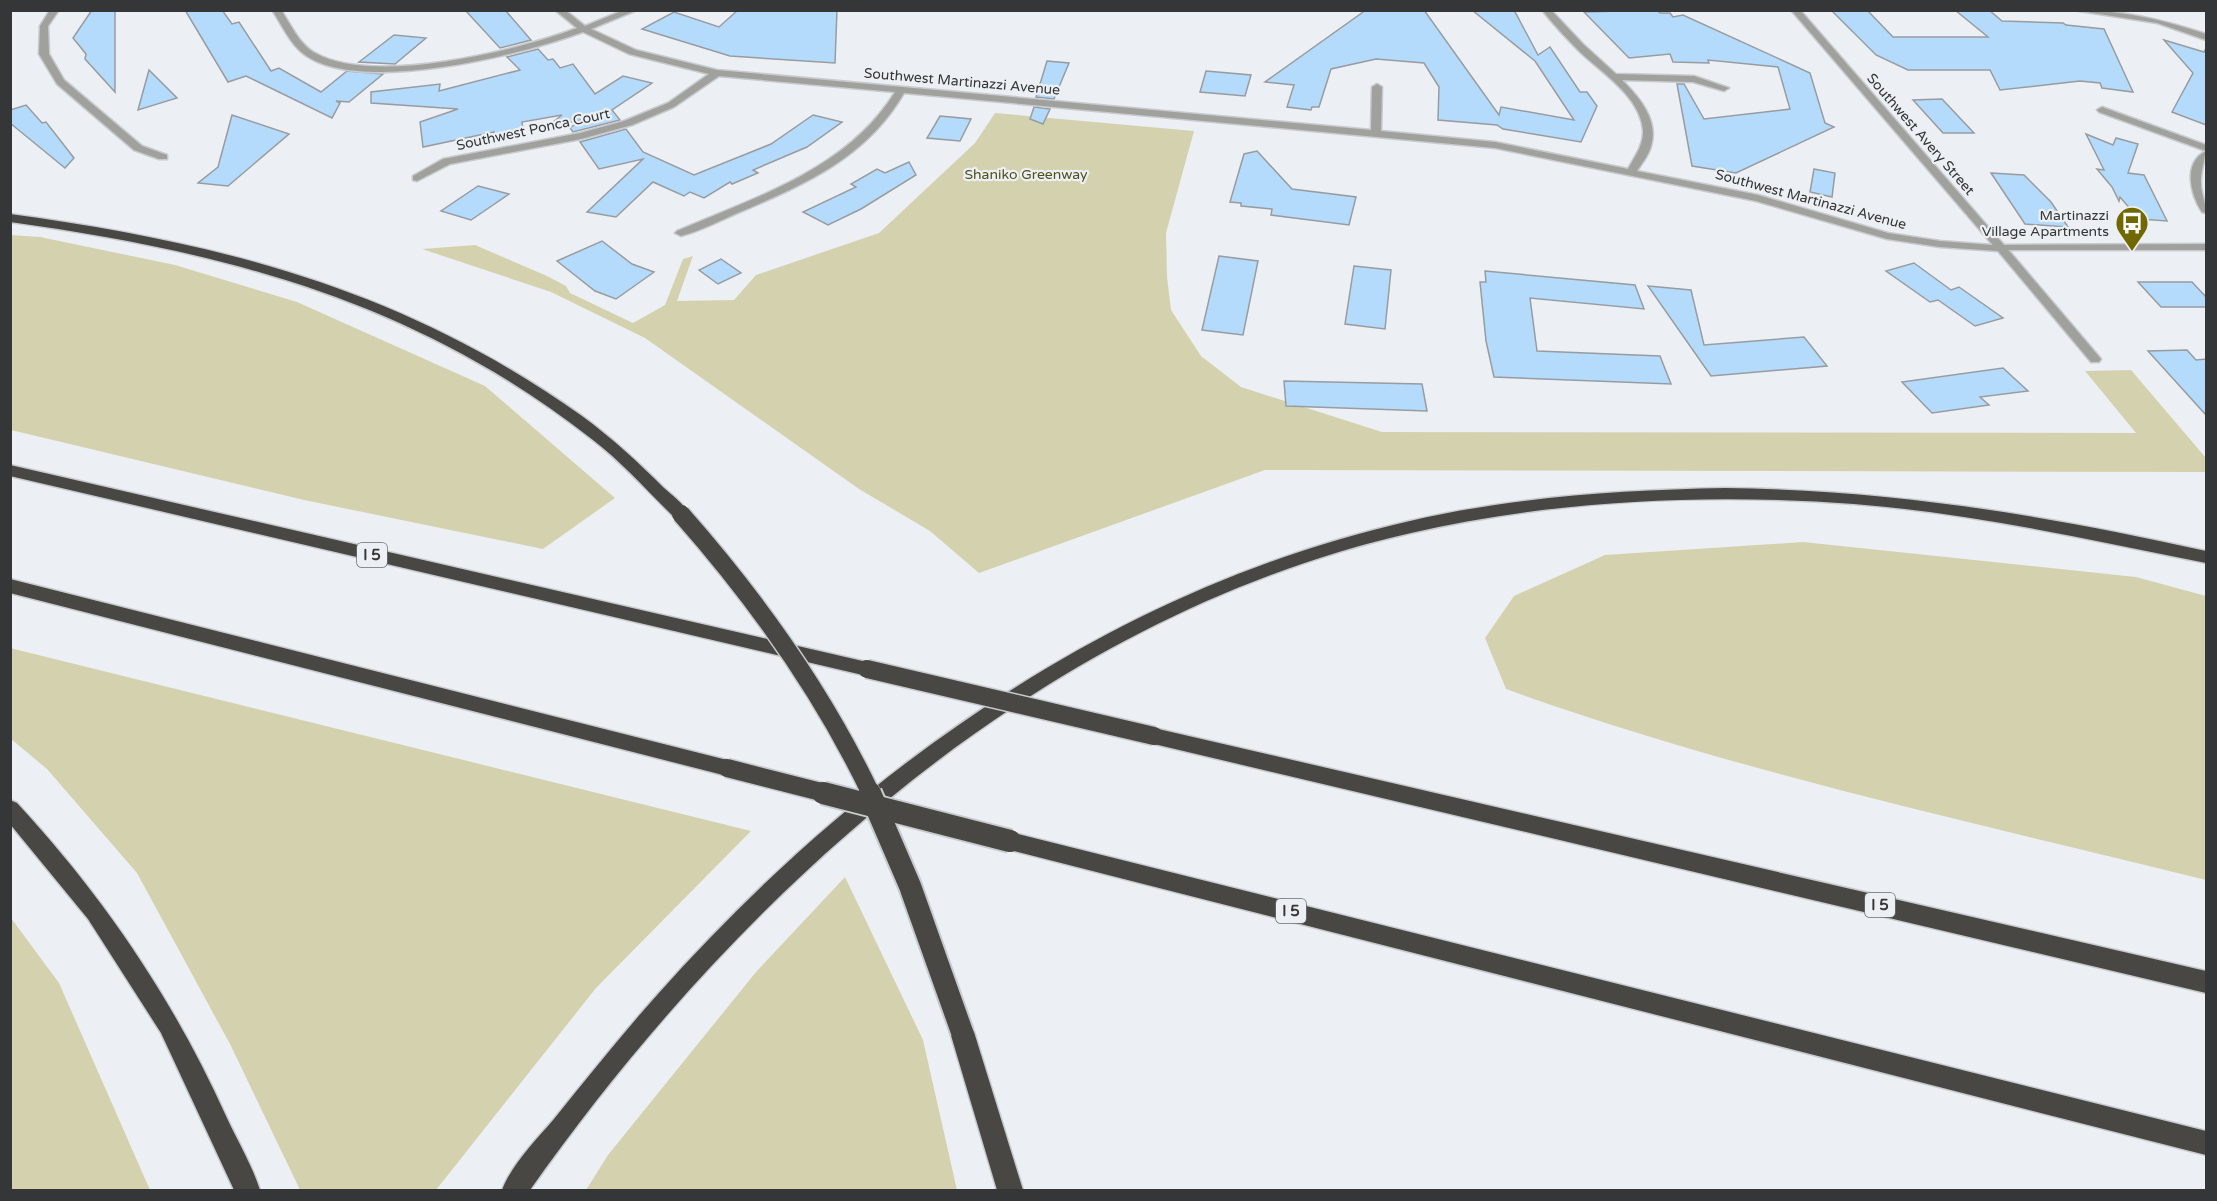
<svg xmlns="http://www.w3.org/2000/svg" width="2217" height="1201" font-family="'Varela Round',sans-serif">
	<rect width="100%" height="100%" fill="#ecf0f4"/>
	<g fill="#d4d2ae">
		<path d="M995,113L1194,131L1166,233L1167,277L1171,310L1201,356L1241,387L1382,432L2136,433L2085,371L2131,370L2206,458V472L1265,470L979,573L930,531L859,489L645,338L551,292L422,249L475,245L547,276L566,286L570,293L633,323L665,305L683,259L693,256L677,301L734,300L756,275L879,233L975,143Z"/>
		<path d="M11,235L40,237L175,265L297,302L485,386L615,498L543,549L304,500L11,430Z"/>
		<path d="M1803,542L2136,577L2206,596V880C1972,822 1733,771 1506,689L1485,638L1514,596L1605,555Z"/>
		<path d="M10,648L751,831L596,988L436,1190H300L231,1046L137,873L47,769L11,739Z"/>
		<path d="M845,877L923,1040L957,1190H586L608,1155L756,972Z"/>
		<path d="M11,918L59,983L150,1190H11Z"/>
	</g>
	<g fill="#b4dbfb" stroke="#989ca0" stroke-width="1.5">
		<path d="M92,10H115V92L85,59L86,54L73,38Z"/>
		<path d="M185,10H222L232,24L239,22L271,71L279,68L321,92L347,71L383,74L349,102L336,101L340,103L332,118L246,76L228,82Z"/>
		<path d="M465,10H505L531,40L500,48Z"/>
		<path d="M738,10H837L835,63L730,56L642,29L674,12L719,27Z"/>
		<path d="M1366,10H1424L1499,115L1501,107L1574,120L1535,61L1472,10H1514L1538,55L1550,47L1580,92H1587L1597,106L1581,142L1503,129L1497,125L1438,120L1439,87L1424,63L1376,59L1331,69L1319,107H1312L1311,110L1287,107L1294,85L1265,82Z"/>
		<path d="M1657,10L1660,13H1670L1673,17L1683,15L1810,73L1825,123L1834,127L1736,173L1692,166L1677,84H1684L1704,119L1790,109L1778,67L1708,60L1709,63L1673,62L1670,54L1629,58L1584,12Z"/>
		<path d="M1831,10H1867L1893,37H1988L1955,10H1989L2002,21L2063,23L2066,25L2104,29L2133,92L2102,88L2100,83L2080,81L2000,90L1990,70H1908L1876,55Z"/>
		<path d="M394,35L426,38L395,64L359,62Z"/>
		<path d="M2164,40L2204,52L2206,48V125L2172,112L2193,73Z"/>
		<path d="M538,49L548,60L553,59L560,68L573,64L595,94L623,76L652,83L612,110L620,120L573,132L570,128L581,120L548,126L562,115L522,122L523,130L494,135V132L423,147L420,122L458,109L371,103V92L440,84L439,91L520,70L507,57Z"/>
		<path d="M1047,61L1069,63L1054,99L1036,97Z"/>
		<path d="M149,70L177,98L138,110Z"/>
		<path d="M1206,71L1251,75L1245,96L1200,92Z"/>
		<path d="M1942,99L1974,133H1943L1913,100Z"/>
		<path d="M26,105L42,123L46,122L74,158L65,168L10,123V110Z"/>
		<path d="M1034,107L1050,109L1043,124L1030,119Z"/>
		<path d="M232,115L289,134L228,186L198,183L218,167Z"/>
		<path d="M813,115L842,122L807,147L753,170L758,173L732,184L730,182L704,198L690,192L684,196L653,182L616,217L587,212L643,159L599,169L580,142L626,129L643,152L694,175L771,144Z"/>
		<path d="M940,116L971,119L960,141L927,138Z"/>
		<path d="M2086,134L2113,145L2116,138L2138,144L2128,173L2144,175L2167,221L2139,219L2120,197L2119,201L2112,187L2097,169L2104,170Z"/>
		<path d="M1257,151L1292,189L1356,197L1349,225L1271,215L1272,209L1241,206V203L1230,202L1244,154Z"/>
		<path d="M909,162L916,175L861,209L828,225L803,212L856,187L851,184L877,169L885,173Z"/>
		<path d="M1814,169L1835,173L1832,197L1810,192Z"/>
		<path d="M1991,173L2024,175L2051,202L2068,227L2025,224Z"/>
		<path d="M478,186L509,194L471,220L441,211Z"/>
		<path d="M602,241L632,264L654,272L616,299L595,291L557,261Z"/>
		<path d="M1219,256L1258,261L1243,335L1202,330Z"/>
		<path d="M721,259L741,273L718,284L699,270Z"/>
		<path d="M1914,263L1951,290L1959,287L2003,318L1975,326L1938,300L1930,302L1886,271Z"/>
		<path d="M1354,266L1391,270L1385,329L1345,324Z"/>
		<path d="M1485,271L1635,285L1644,309L1530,298L1537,351L1660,356L1671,384L1494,377L1486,341L1480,282H1486Z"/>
		<path d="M2138,282H2192L2206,297V307H2161Z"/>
		<path d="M1648,286L1691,290L1704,345L1804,337L1827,366L1711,376Z"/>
		<path d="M2187,350L2196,360L2206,359V415L2148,351Z"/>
		<path d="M2003,368L2028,391L1980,397L1989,405L1932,413L1902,382Z"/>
		<path d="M1284,381L1422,384L1427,411L1286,406Z"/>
	</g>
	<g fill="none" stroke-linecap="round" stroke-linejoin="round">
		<defs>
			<g id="minor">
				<path d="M50,10H59L48,26L49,54L64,80L142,146L167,155V159H159L134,150L57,84L39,54L40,26Z"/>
				<path d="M272,10H281C291,25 299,44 315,53C374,86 516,51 577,28L555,10H565L585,26L624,10H637L591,29L636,50L717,70L1371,130L1372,87L1377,84L1382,87L1381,131L1495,142L1628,169C1635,156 1644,145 1643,130C1640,96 1602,73 1580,52C1567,39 1554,25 1542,10H1551L1583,44L1616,74L1694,76L1729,88L1724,91L1693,82L1622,80C1639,97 1659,120 1651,146C1649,155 1642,163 1637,171L1758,195L1888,233L1940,241L2005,246L2101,359L2099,362H2091L1998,251L1940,247L1887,239L1756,201L1495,148L904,93C867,157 806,184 740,212C721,220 701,231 681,236L675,233L677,231C756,197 848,169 895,92L719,76L674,107L632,125L581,139L450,164L417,181L413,180V176L443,159L580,133L624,121L668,103L709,74L629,54L583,32C521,55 362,95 305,55C290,44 282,25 272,10Z"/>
				<path d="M2073,10C2121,10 2161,19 2206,34V40L2157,23Z"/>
				<path d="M2102,107L2206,145C2206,159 2200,170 2201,184C2201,194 2206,202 2206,213L2202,212C2191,195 2182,163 2206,151L2099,112L2097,110Z"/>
			</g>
			<path id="tertiary" d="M1791,10H1800L2004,245L2206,244V250H1997Z"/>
			<g id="motorway">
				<path d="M10,214C223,243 405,290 582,416C612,438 638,462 664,488C673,496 684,504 689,514L681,520L675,518C648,492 623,463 593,440C417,302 228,252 10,222Z"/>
				<path d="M10,465L867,662L874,664L876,669L874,674L867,676L10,476Z"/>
				<path d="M1725,488C1894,490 2042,515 2206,551V563C2089,540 1973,513 1854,504C1706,493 1555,500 1411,533C1044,616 741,891 530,1190H502C512,1164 536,1140 554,1119C588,1077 622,1034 658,994C857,770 1114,588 1410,521C1513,497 1619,490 1725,488Z"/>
				<path d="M10,579L727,760L734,762L737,768L734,774L727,776L10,593Z"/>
				<path d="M1154,728L2206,971V993L1154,744L1147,742L1144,736L1147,730Z"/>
				<path d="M10,800L17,803C104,897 173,999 226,1116C237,1140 252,1165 260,1190H234L161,1033L88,919L10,824Z"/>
				<path d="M1010,832L2206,1131V1155L1010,850L1003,848L999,841L1003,834Z"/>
				<path d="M962,1020L970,1024L974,1032L1023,1190H997L950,1032L954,1024Z"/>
			</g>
		</defs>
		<use href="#minor" stroke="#c7cbce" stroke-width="3"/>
		<use href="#tertiary" stroke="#c7cbce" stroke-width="3"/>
		<use href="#motorway" stroke="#c7cbce" stroke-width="3"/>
		<use href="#minor" fill="#a0a09d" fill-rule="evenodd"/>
		<use href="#tertiary" fill="#a0a09d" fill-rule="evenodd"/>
		<use href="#motorway" fill="#484743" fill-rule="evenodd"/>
		<defs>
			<g id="motorway-bridge-far1">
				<path d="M681,514C757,600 822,691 871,794"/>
				<path d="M867,669L1154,736"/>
				<path d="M727,768L829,794"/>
			</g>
			<g id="motorway-bridge">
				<path d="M823,793L1010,841"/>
				<path d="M870,793L910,886L962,1032"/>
			</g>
		</defs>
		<use href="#motorway-bridge-far1" stroke="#c7cbce" stroke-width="21" stroke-linecap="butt"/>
		<use href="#motorway-bridge" stroke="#c7cbce" stroke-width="26" stroke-linecap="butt"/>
		<use href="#motorway-bridge-far1" stroke="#484743" stroke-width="18"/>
		<use href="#motorway-bridge" stroke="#484743" stroke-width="22"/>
	</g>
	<defs>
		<symbol id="bus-pin" viewBox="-11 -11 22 30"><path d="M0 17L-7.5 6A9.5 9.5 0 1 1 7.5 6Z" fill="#706800" stroke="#ecf0f4"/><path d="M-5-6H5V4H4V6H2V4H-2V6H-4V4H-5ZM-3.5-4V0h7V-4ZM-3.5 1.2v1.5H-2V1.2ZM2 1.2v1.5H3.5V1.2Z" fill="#fff"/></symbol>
	</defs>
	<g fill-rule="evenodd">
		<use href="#bus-pin" x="2113" y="204" width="38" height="52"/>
	</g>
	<g text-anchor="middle" stroke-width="4.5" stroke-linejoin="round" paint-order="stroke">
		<g font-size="14" fill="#343637" stroke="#ecf0f4">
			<text transform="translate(962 81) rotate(5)" y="5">Southwest Martinazzi Avenue</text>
			<text transform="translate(533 129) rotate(-12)" y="5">Southwest Ponca Court</text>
			<text transform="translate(1921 134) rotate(49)" y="5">Southwest Avery Street</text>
			<text transform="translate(1811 199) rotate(15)" y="5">Southwest Martinazzi Avenue</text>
		</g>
		<g font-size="14" fill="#524e19" stroke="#ecf0f4">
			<text x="1026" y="179">Shaniko Greenway</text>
		</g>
		<g font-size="14" fill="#343637" stroke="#ecf0f4" text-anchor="end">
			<text x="2109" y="220">Martinazzi<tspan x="2109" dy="16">Village Apartments</tspan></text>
		</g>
		<g fill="#ecf0f4" stroke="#6b6e70" stroke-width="1.5">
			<rect x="357" y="543" width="30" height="24" rx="4.5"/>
			<rect x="1865" y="893" width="30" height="24" rx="4.5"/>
			<rect x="1276" y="899" width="30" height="24" rx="4.5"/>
		</g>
		<g font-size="15" font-weight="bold" fill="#343637">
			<text x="372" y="560">I 5</text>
			<text x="1880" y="910">I 5</text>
			<text x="1291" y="916">I 5</text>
		</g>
	</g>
	<rect width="2217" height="1201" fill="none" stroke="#343637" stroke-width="24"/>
</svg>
